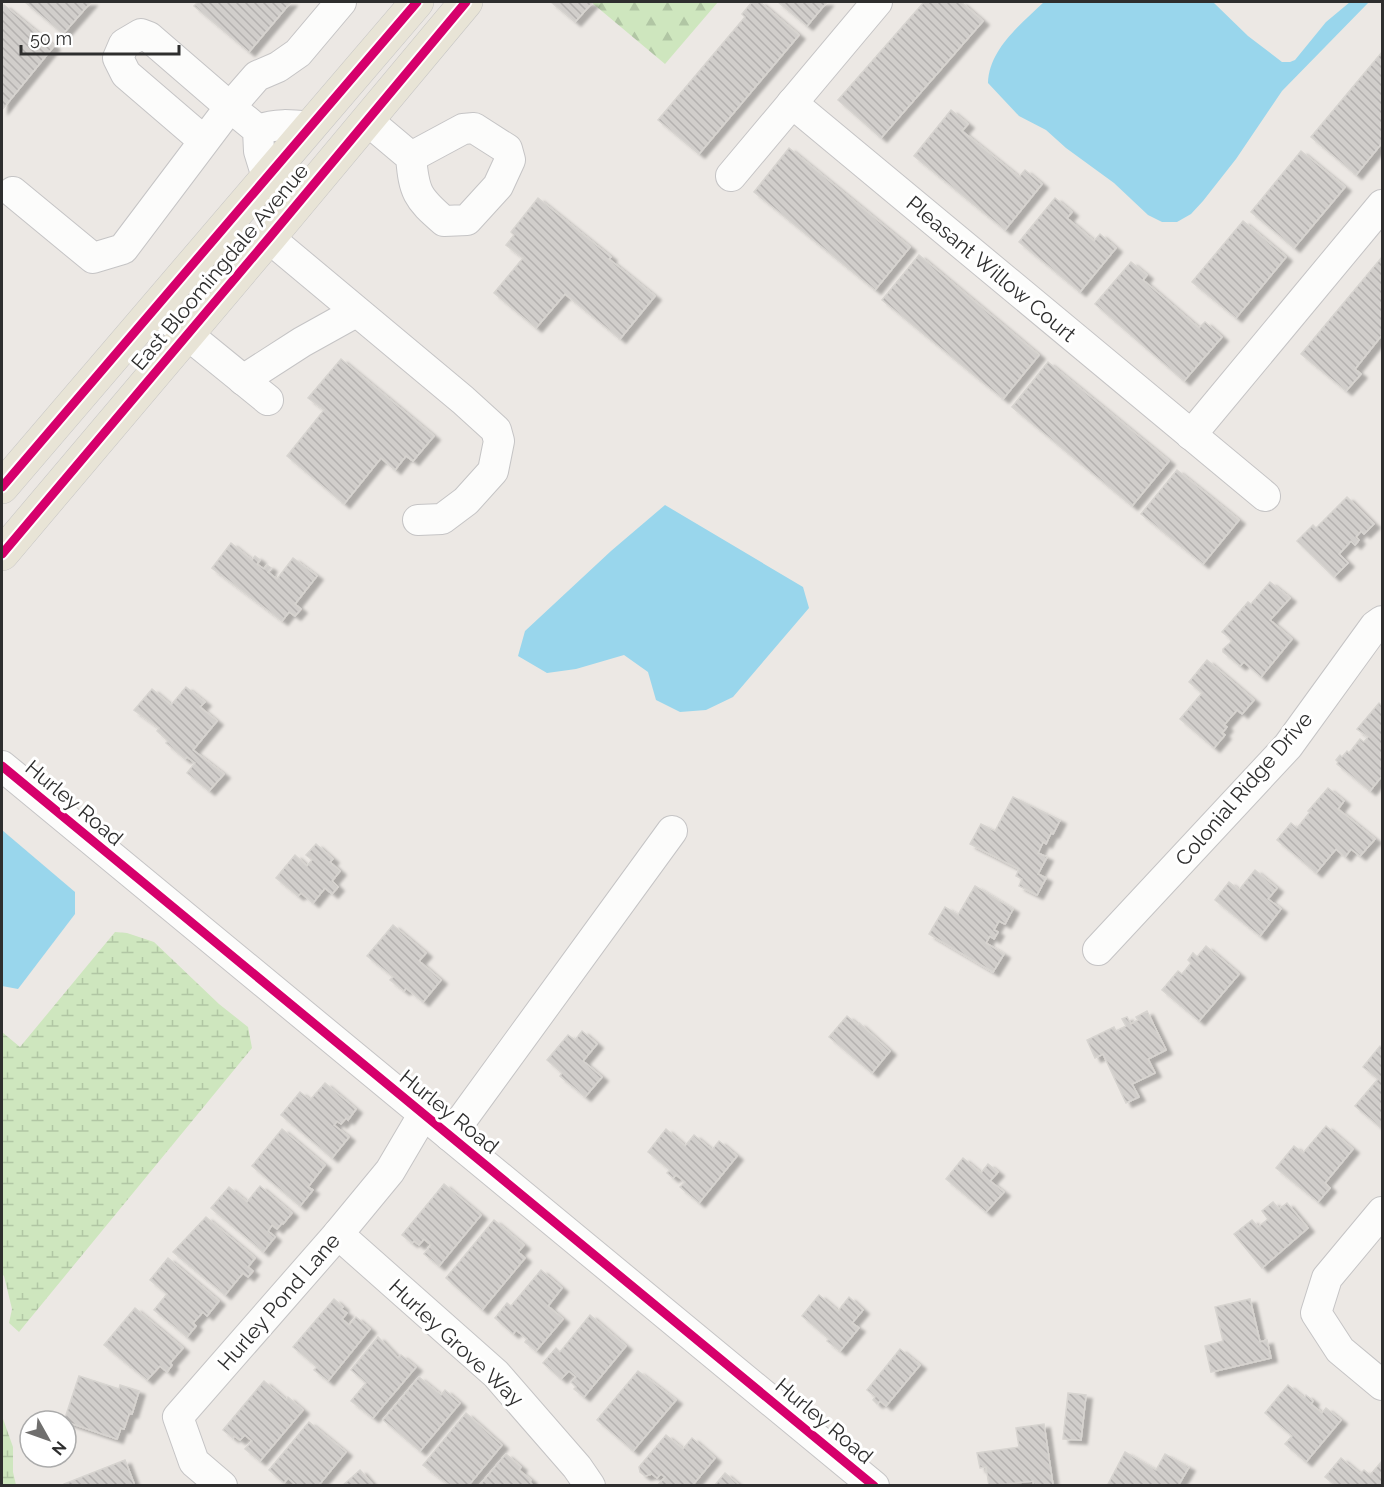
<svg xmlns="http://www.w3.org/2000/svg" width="1384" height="1487" font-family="Raleway,sans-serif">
	<defs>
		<pattern id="forest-firs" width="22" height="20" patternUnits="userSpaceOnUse" patternTransform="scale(1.5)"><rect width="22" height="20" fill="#cee6be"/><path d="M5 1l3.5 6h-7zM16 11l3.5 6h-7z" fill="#b1c6a4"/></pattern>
		<pattern id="wetland-marsh" width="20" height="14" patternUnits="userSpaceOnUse" patternTransform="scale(1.5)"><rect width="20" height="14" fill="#cee6be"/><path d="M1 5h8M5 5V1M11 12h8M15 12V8" fill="none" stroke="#b1c6a4"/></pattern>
		<pattern id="building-back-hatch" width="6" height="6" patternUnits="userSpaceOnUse" patternTransform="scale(1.5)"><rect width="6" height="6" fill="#d1cecb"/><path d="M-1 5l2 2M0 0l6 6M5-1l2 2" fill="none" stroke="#b4b1af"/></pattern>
		<filter id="shadow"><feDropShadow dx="6" dy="4" stdDeviation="1.5" flood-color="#0004"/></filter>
	</defs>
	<rect width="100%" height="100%" fill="#ece8e4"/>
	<path fill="url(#forest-firs)" d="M591,2H718L665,64Z"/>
	<g fill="url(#wetland-marsh)">
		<path d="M115,932L127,933L154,942L219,1004L248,1027L252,1048L19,1332L9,1323L12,1309L4,1276L2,1274V1032L20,1047Z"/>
		<path d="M2,1416L13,1447V1472L16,1485H2Z"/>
	</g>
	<g fill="#99d6ec">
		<path d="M1044,2H1213L1248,36L1282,62H1290L1295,60L1326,22L1350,2H1369L1282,91L1236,159L1203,201L1191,214L1177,222H1162L1148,215L1114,183L1066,148L1046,130L1019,116L988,83C989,49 1021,24 1044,2Z"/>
		<path d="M665,505L803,587L809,608L733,697L706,710L680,712L656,700L648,672L624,655L576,669L547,673L518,656L525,631L611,551Z"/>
		<path d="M2,830L75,892V914L18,989L2,986Z"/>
	</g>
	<g fill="url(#building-back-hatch)" stroke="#d7d4d0" stroke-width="1.5" filter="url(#shadow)">
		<path d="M25,2H91L63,34Z"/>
		<path d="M198,2H291L249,52L194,6Z"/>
		<path d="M551,2H593L575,22Z"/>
		<path d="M752,2H760L799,35L699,154L658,120L745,17L742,14Z"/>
		<path d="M778,2H827L807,26Z"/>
		<path d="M924,2H961L983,21L881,138L838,100Z"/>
		<path d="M4,5L54,46L2,110V8Z"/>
		<path d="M1382,52V143L1356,175L1311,137Z"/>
		<path d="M951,110L968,124L962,131L1019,177L1025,170L1042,184L1005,230L914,156Z"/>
		<path d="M789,148L910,247L875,290L754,192Z"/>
		<path d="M1301,151L1345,187L1294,248L1251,212Z"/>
		<path d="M538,198L611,257L609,259L655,296L620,339L565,294L536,328L494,293L523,258L506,245L514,235L511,232Z"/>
		<path d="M1055,198L1072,212L1067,218L1094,241L1100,234L1116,248L1080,292L1019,242Z"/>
		<path d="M1243,221L1286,257L1236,318L1192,282Z"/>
		<path d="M919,255L1039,355L1003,399L882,300Z"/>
		<path d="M1382,257V335L1355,369L1361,374L1346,391L1301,354Z"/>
		<path d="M1131,262L1147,275L1143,280L1199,328L1205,322L1222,337L1184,381L1095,304Z"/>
		<path d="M341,359L434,436L413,461L406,456L395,470L381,458L344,504L287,456L324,410L308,398Z"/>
		<path d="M1048,362L1169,461L1132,506L1012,407Z"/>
		<path d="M1177,470L1239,520L1203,564L1141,514Z"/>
		<path d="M1347,497L1374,524L1364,534L1361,531L1356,537L1359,540L1355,545L1351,541L1339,554L1348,563L1334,577L1297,541L1313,525L1316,528Z"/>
		<path d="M231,543L252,560L255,556L260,560L257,564L264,569L267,565L271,568L268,572L277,579L293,558L317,576L295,604L301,609L295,616L289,612L282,621L212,568Z"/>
		<path d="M1270,582L1290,598L1270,620L1292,639L1261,677L1244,662L1240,666L1223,652V649L1231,642V639L1222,632L1248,602L1251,604Z"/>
		<path d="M1207,660L1254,700L1242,714L1237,710L1224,725L1227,727L1222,733L1225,735L1214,748L1180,719L1202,693L1189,682Z"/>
		<path d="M186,687L205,702L200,707L217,721L193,750L224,774L209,791L187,773L195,763L187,757L185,759L166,743L168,741L157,731L159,728L134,710L152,689L171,705Z"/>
		<path d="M1379,703L1382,706V776L1370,791L1337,764L1338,762L1336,760L1340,755L1342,757L1347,751L1349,753L1360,739L1364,742L1368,737L1357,729Z"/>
		<path d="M1328,788L1344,801L1338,809L1375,839L1360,856L1351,849L1345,857L1336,849L1316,873L1277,840L1291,823L1297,828L1310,812L1308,811Z"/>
		<path d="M1013,797L1060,820L1053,834L1051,833L1046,844L1043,842L1038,853L1047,857L1038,874L1046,878L1037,895L1019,886L1022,879L1016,876L1019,869L970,844L981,824L995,831Z"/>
		<path d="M316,844L333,859L330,862L340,871L332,881L338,887L332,894L325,888L313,903L301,893L298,896L276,878L295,855L307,866L312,860L306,855Z"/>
		<path d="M1255,870L1277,888L1268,899L1281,909L1260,936L1215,900L1229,882L1239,890Z"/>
		<path d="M975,886L1013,909L1005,924L999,921L994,930L998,932L994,939L990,936L986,943L1004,954L993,972L929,934L945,907L958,915Z"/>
		<path d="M393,925L426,953L419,961L441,980L423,1002L406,988L404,991L390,980L393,977L367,956Z"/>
		<path d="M1206,946L1239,974L1199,1021L1162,990L1178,971L1182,974L1191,963L1188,960L1193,953L1197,957Z"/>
		<path d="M1147,1011L1166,1050L1148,1059L1155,1073L1132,1084L1139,1097L1126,1103L1103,1054L1095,1058L1087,1040L1114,1027L1116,1031L1126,1026L1122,1019L1127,1017L1131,1024L1138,1020L1136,1017Z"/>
		<path d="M847,1016L858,1025L859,1023L890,1051L872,1073L829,1037Z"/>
		<path d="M582,1031L597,1044L583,1061L602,1077L585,1097L560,1076L562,1073L547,1060L568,1035L575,1040Z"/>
		<path d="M1380,1046L1382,1048V1129L1355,1106L1378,1079L1363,1067Z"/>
		<path d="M325,1083L356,1109L348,1120L346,1118L341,1124L337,1121L334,1125L349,1137L332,1158L281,1115L300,1092L310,1100Z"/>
		<path d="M1326,1126L1353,1149L1325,1183L1330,1188L1318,1202L1276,1168L1294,1146L1303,1153Z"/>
		<path d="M282,1129L325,1165L308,1187L313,1190L300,1206L252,1166Z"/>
		<path d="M666,1129L685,1146L694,1135L712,1150L719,1141L737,1156L699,1203L680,1187L685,1182L676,1175L673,1178L667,1173L670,1170L648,1152Z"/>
		<path d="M963,1158L981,1173L988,1164L998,1172L990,1181L1004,1192L986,1212L946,1179Z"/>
		<path d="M444,1184L481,1215L439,1266L424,1254L431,1245L424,1239L419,1245L414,1241L412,1243L402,1235Z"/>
		<path d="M260,1186L292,1213L283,1224L282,1223L277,1229L272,1225L268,1231L275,1237L263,1252L211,1208L229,1187L247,1202Z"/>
		<path d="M1273,1202L1279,1209L1287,1203L1308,1228L1262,1268L1234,1234L1252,1220L1258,1227L1268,1219L1262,1211Z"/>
		<path d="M206,1217L255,1258L248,1267L253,1271L248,1277L243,1273L225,1295L173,1252Z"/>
		<path d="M494,1220L524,1245L518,1252L525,1258L482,1310L446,1278Z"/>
		<path d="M168,1258L219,1301L207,1316L203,1312L193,1323L196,1326L187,1337L154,1310L167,1294L150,1280Z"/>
		<path d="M541,1270L562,1288L548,1306L563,1319L536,1351L525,1342L527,1339L516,1330L513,1334L495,1318L507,1303L511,1306Z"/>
		<path d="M819,1295L838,1311L849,1297L863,1310L852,1323L859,1328L840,1351L827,1341L829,1339L802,1316Z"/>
		<path d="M334,1299L343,1307L341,1309L347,1313L342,1319L349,1325L356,1317L370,1329L328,1381L314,1370L317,1367L293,1347Z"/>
		<path d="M1250,1299L1260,1342L1267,1340L1271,1358L1211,1372L1205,1346L1223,1341L1215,1307Z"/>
		<path d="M135,1308L183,1348L170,1363L172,1365L167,1372L160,1366L147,1380L104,1345Z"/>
		<path d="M590,1315L626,1346L584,1397L574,1389L576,1387L571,1382L576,1377L569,1371L561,1379L543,1363L556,1348L560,1352Z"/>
		<path d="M378,1337L398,1358L401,1355L416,1367L373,1418L351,1401L366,1383L351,1370Z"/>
		<path d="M900,1349L920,1365L886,1406L880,1401L877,1404L873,1400L875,1397L867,1390Z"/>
		<path d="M638,1371L676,1400L633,1451L597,1420Z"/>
		<path d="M79,1376L119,1389L120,1385L139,1391L132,1414H129L124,1429L121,1428L117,1439L64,1421Z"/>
		<path d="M419,1377L441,1395L445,1390L460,1403L420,1451L383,1420Z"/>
		<path d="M264,1381L286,1400L288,1397L303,1410L260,1461L245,1449L252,1441L245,1435L240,1440L234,1436L233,1438L223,1430Z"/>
		<path d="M1288,1385L1304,1398L1306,1395L1313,1401L1311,1404L1322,1413L1326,1408L1341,1420L1306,1462L1285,1444L1292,1436L1265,1413Z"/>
		<path d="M1068,1393L1086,1395L1081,1440L1063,1439Z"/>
		<path d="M466,1413L502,1445L468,1486H451L423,1465Z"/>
		<path d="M309,1422L346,1452L318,1486H297L288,1478L284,1483L269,1470Z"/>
		<path d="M1044,1424L1053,1485L1034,1486L1033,1481L989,1486L986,1467L980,1468L977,1453L1019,1447L1016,1428Z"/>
		<path d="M666,1435L683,1449L692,1438L715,1458L692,1486H657L665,1477L661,1474L657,1478L652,1474L645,1476L640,1472L639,1467Z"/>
		<path d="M1125,1452L1156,1470L1165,1454L1189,1467L1178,1486H1107Z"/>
		<path d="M506,1454L521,1467L519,1470L531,1480L530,1482L533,1486H479Z"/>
		<path d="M1341,1458L1360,1474L1364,1470L1370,1475L1382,1461V1486H1336L1325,1477Z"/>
		<path d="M125,1460L135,1486H64V1484Z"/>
		<path d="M360,1470L374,1486H342Z"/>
		<path d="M725,1473L738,1484L740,1486H714Z"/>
	</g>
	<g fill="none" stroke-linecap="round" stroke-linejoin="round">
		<defs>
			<g id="minor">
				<path d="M792,103L1265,496"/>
				<path d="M367,120L411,157C414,192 417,198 444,221L467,220L498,186L510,160L507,149L474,128L463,129L411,157"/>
				<path d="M258,130C276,123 292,125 311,127"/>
				<path d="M731,176L877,2"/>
				<path d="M267,177L259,151L258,130L230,107L257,76L278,67L298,53L341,2"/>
				<path d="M13,192L93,258L123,249L230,107L149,37L141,34L124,44L118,58L126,74L204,141"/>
				<path d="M269,238L463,400L496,430L499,441L493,471L466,501L442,519L418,520"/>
				<path d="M155,308L268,400"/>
				<path d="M243,380L302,342L356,312"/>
				<path d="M1191,435L1382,205"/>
				<path d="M2,766L874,1486"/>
				<path d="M1098,950L1288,746L1375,626L1382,621"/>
				<path d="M450,1136L672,831"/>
				<path d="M1382,1212L1327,1278L1316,1313L1340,1350L1382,1385"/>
				<path d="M338,1234L496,1374L577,1467L590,1486"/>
				<path d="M222,1486L194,1462L178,1417L338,1234L390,1171L423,1115"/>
			</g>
			<g id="major">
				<path d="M2,487L417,2"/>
				<path d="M2,554L269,238L466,2"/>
			</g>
		</defs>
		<use href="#minor" stroke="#c5c4c5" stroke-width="32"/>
		<use href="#major" stroke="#c6c5c4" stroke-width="34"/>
		<use href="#minor" stroke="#fcfcfb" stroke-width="30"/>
		<use href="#major" stroke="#e8e4d6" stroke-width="33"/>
		<defs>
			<g id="cycleway">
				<path d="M2,487L417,2"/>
				<path d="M2,554L269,238L466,2"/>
				<path d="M2,766L874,1486"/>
			</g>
		</defs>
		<use href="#cycleway" stroke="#fff" stroke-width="13"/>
		<use href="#cycleway" stroke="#d6006c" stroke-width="9"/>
	</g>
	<g text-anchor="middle" stroke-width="6" stroke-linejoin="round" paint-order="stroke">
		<g font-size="21" fill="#2e2e2e" stroke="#fff">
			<text transform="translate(220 267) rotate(-50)" y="7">East Bloomingdale Avenue</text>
			<text transform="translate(991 269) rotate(40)" y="7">Pleasant Willow Court</text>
			<text transform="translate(1244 789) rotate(-49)" y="7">Colonial Ridge Drive</text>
			<text transform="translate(74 803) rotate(40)" y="7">Hurley Road</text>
			<text transform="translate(449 1112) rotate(39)" y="7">Hurley Road</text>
			<text transform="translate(279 1302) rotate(-49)" y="7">Hurley Pond Lane</text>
			<text transform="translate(456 1343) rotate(43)" y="7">Hurley Grove Way</text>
			<text transform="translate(824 1421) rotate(40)" y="7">Hurley Road</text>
		</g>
	</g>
	<rect width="1384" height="1487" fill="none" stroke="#2e2e2e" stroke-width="6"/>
	<g transform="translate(48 1439) rotate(130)"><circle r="28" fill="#ffffff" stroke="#ababab" stroke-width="1.5"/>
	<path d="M0-4.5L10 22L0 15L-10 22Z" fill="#706f6e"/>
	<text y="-9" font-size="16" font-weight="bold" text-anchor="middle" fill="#2e2e2e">N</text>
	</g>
	<path d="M21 45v9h158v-9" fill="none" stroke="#2e2e2e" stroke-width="3"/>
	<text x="30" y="45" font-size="18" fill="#2e2e2e" stroke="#ffffff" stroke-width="4.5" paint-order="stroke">50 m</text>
</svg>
